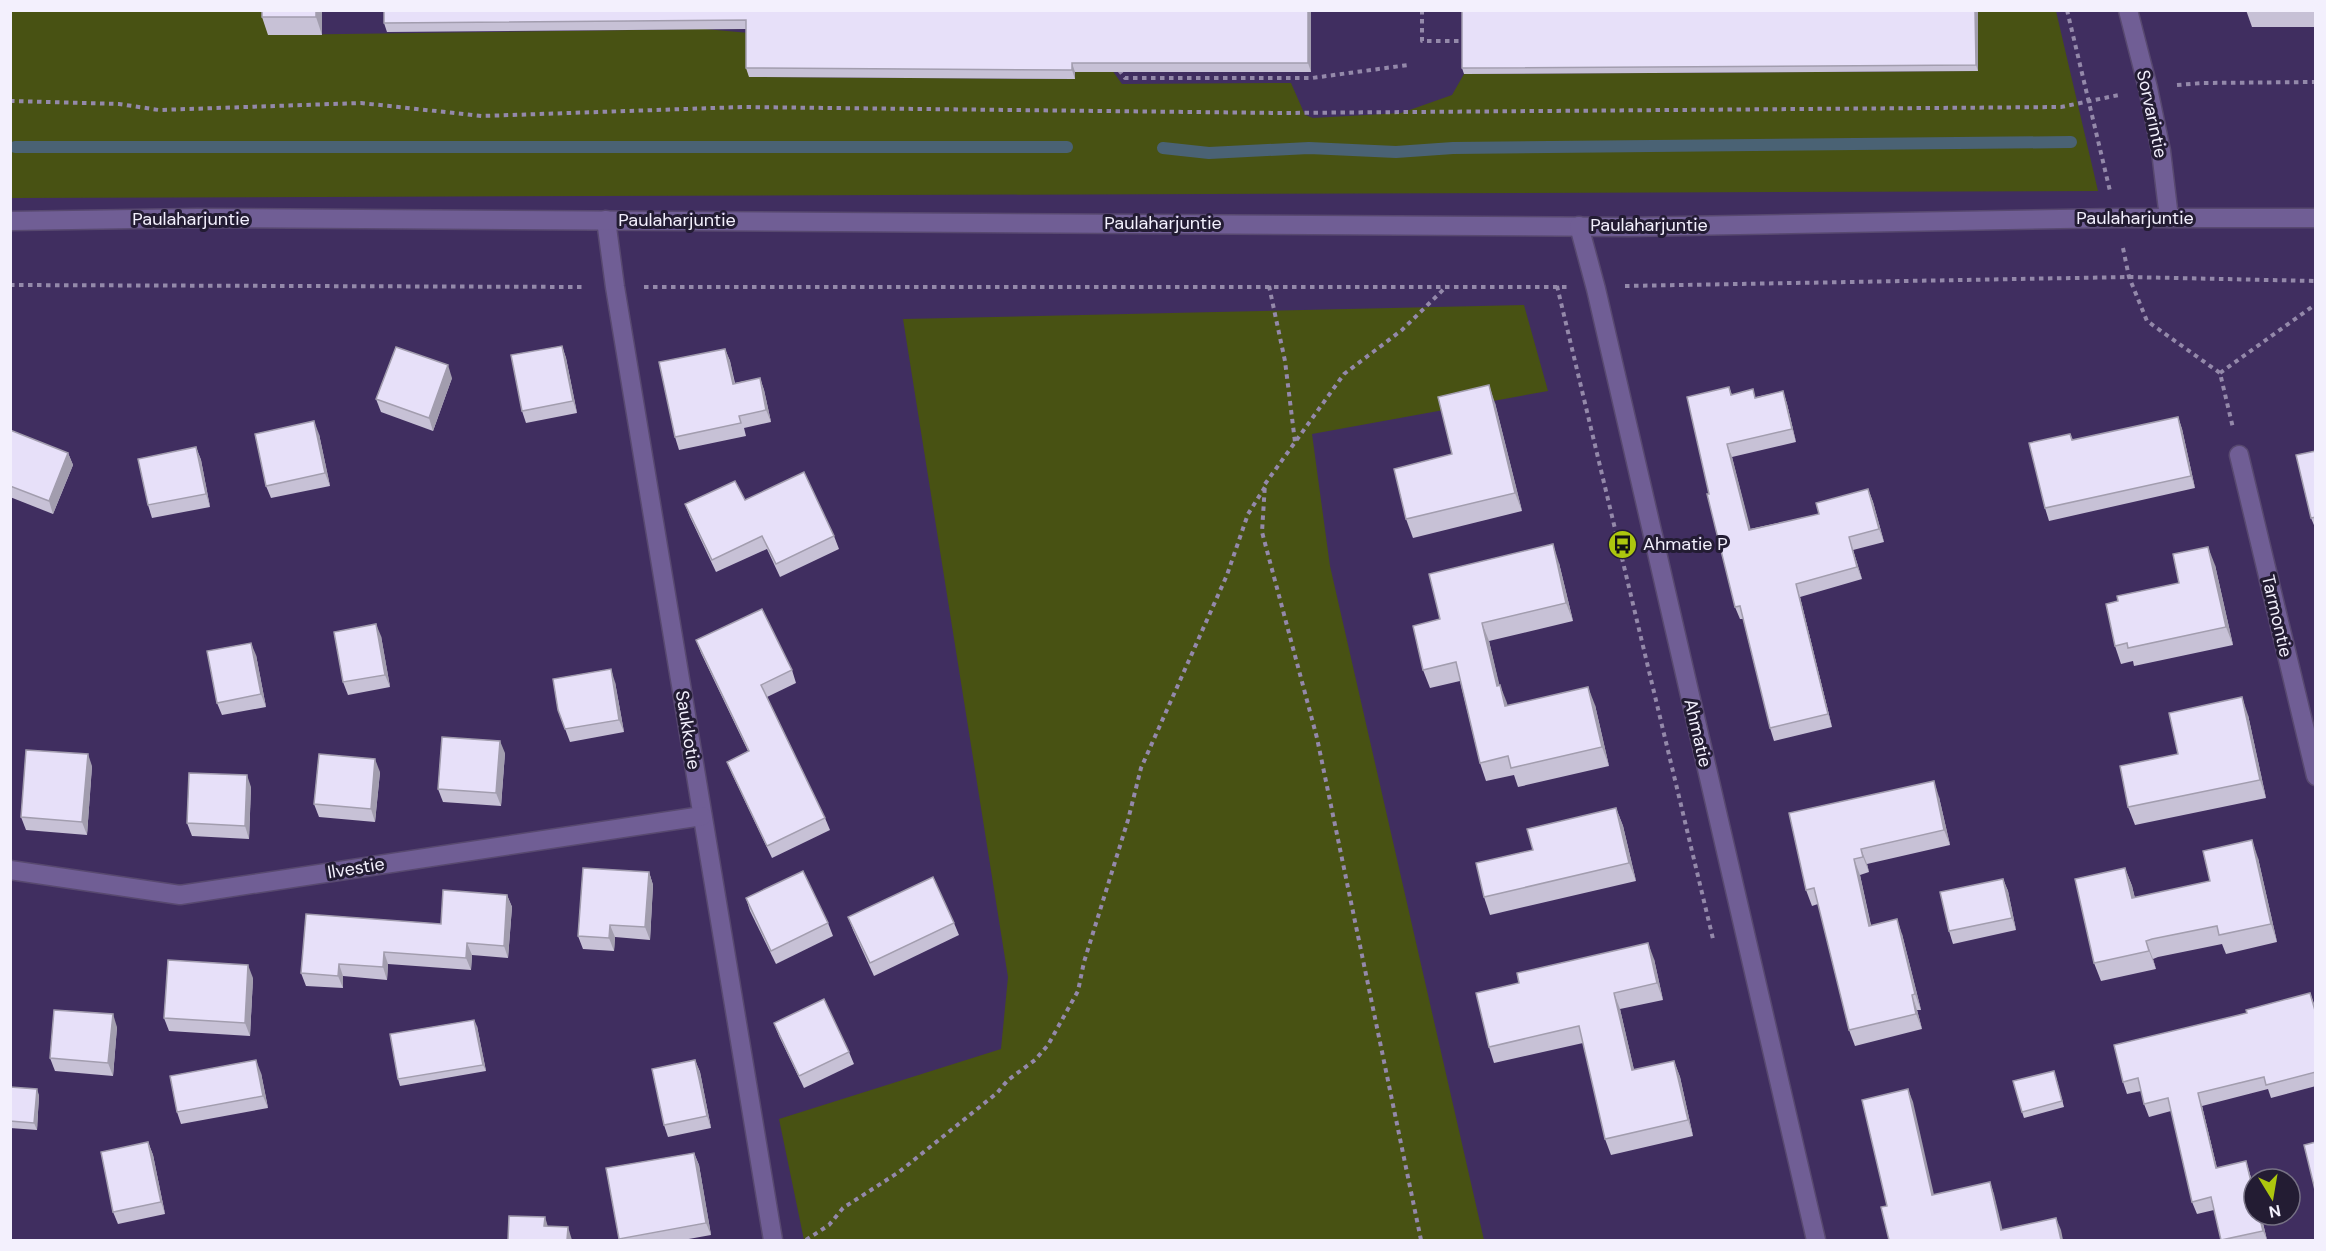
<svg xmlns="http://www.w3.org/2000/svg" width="2326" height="1251" font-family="'DM Sans',sans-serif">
	<rect width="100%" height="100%" fill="#402e60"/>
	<g fill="#485213">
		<path d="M10,11H268L269,35L705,29L749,33V77L1075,79L1076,35L1089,38L1122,84L1291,83L1305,115L1313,118L1401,113L1452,95L1464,74L1978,71V11H2056L2098,191L11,198Z"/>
		<path d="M1524,305L1548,391L1312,434L1330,566L1484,1240H804L779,1119L1001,1049L1008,977L903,319Z"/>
	</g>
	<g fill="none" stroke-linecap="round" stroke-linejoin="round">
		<g stroke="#4a6274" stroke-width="12">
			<path d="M15,147H1067"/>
			<path d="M1163,148L1209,153L1309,148L1396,152L1453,148L2071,142"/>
		</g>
		<defs>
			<g id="minor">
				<path d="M2128,10L2148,88L2161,151L2169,218"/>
				<path d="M606,220L615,287L773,1240"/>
				<path d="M10,221L197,218L1628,227L2117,218H2316"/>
				<path d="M1579,226L1596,289L1816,1240"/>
				<path d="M2239,455L2316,776"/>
				<path d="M10,870L180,895L702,816"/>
			</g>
		</defs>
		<use href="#minor" stroke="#584970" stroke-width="21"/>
		<g stroke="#9489aa" stroke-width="4" stroke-dasharray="4.5 4.5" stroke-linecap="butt">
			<path d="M1422,10V41H1459"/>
			<path d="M2067,10L2110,191"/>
			<path d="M1119,70L1125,78H1312L1408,65"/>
			<path d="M2177,85L2203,83L2316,82"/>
			<path d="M10,101L119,104L159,110L361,103L482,116L743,107L1281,113L2061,107L2119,95"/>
			<path d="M2123,248L2129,277L2147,321L2220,373L2233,428"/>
			<path d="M10,285L586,287"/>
			<path d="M1269,286L1285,361L1295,442"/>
			<path d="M1557,286L1713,939"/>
			<path d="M1625,286L2129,277L2316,281"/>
			<path d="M644,287H1567"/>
			<path d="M2220,373L2316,304"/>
			<path d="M806,1240L829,1225L843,1208L899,1172L997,1093L1008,1080L1035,1060L1048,1045L1078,991L1084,962L1128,820L1141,768L1227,575L1248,514L1265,487"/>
			<path d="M1421,1240L1317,738L1262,532L1265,484L1344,374L1402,330L1447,286"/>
		</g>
		<use href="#minor" stroke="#705e95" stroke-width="18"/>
	</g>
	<g fill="#c7c1d6">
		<path d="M322,10V35H268L262,17Z"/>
		<path d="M384,10H1311V72H1075V79L749,77L746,68V29L387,32L384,23Z"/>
		<path d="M1978,10V71L1464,74L1462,68Z"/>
		<path d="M2246,10H2316V27H2252Z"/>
		<path d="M562,346L566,358L577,413L526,423L522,411Z"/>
		<path d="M725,349L730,361L735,383L760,378L764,390L771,422L744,428L746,436L679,450L675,437Z"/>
		<path d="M452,378L433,431L381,412L376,399Z"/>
		<path d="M1729,387L1732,395L1756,397L1783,391L1787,404L1796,442L1732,457L1750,529L1819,514L1868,489L1873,502L1884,542L1853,550L1862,579L1800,597L1832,727L1774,741L1770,728L1743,619H1740L1735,607L1709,494Z"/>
		<path d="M1495,403L1522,511L1413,538L1406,519L1452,454Z"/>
		<path d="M2178,417L2182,429L2195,488L2049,521L2045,508L2070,434L2073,440Z"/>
		<path d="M10,430L68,453L73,465L53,514L10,497Z"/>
		<path d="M319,434L330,486L271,498L266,486Z"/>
		<path d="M196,447L201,460L210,507L152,518L148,505Z"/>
		<path d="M2316,451V530L2311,518Z"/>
		<path d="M745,500L834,536L839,549L780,577L767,549L716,572L690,517L685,504Z"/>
		<path d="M1559,563L1573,621L1489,641L1499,685L1507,706L1595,705L1609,766L1518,787L1514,775L1486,781L1480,763L1460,681L1430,688L1423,670Z"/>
		<path d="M2215,565L2233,645L2134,666L2133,661L2121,664L2115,646L2118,601L2179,583Z"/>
		<path d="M381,636L390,687L348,695L343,682Z"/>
		<path d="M696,640L792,670L796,683L767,697L825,818L830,830L772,858L732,774L727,762L748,751L701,653Z"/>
		<path d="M256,655L266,707L222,715L217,703Z"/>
		<path d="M615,682L624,732L570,742L558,710Z"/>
		<path d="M2248,715L2266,798L2135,825L2128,807L2178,754Z"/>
		<path d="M505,753L501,806L443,802L438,789Z"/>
		<path d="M92,766L87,835L26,830L21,817Z"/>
		<path d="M380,772L375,822L319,817L314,804Z"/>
		<path d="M251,787L249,839L192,836L187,823Z"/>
		<path d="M1939,797L1950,845L1867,864L1869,872L1860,875L1871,925L1902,934L1921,1010H1917L1922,1029L1855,1046L1849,1030L1818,904L1812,906L1806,890L1789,813Z"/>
		<path d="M1616,808L1623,826L1636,881L1490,915L1484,897L1533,850Z"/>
		<path d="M2258,858L2277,942L2226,954L2222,944L2158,957L2153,959L2156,969L2101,981L2094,963L2125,868L2132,886L2135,898L2210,881Z"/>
		<path d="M649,872L653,885L650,940L615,937L614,951L583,949L578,936Z"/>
		<path d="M2003,879L2008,891L2016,930L1953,944L1949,931Z"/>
		<path d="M507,895L512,907L508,958L472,955L471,970L388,964L387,980L343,976V988L306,986L301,973L441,924Z"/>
		<path d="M746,898L828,923L833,936L776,964L750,911Z"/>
		<path d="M848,917L954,923L959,935L874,976L853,930Z"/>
		<path d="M1654,959L1663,1000L1620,1009L1634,1070L1674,1061L1680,1077L1693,1136L1611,1155L1605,1139L1583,1043L1494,1063L1489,1047Z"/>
		<path d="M253,978L250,1036L169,1031L164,1018Z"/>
		<path d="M2310,993L2316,1009V1086L2271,1098L2268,1089L2202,1106L2217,1168L2246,1161L2254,1188V1215H2261L2267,1240H2221L2214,1210L2197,1214L2192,1202L2171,1111L2149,1117L2144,1104L2141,1091L2127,1094L2123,1082L2247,1013Z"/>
		<path d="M774,1023L849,1052L854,1064L804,1088L779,1036Z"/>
		<path d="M477,1026L486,1071L400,1086L398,1079Z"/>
		<path d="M117,1027L113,1076L55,1071L50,1058Z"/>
		<path d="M695,1060L700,1072L711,1128L668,1137L664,1125Z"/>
		<path d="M261,1073L268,1108L181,1124L177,1112Z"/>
		<path d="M2056,1077L2064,1107L2024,1118L2022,1112Z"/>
		<path d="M10,1087L39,1095L37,1130L10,1128Z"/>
		<path d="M148,1142L153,1155L165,1214L118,1224L113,1212Z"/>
		<path d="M694,1153L699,1165L711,1235L683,1240H620L619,1239Z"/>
	</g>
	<g fill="#a29dae">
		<path d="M316,10H322V35L316,17Z"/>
		<path d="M1308,10H1311V72L1308,63Z"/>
		<path d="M1975,10H1978V71L1976,65Z"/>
		<path d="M1072,63L1075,72V79L1072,70Z"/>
		<path d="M562,346L566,358L577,413L573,401Z"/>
		<path d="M725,349L730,361L737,396L733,384Z"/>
		<path d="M448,365L452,378L433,431L429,418Z"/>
		<path d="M760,378L764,390L771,422L766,410Z"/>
		<path d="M1489,385L1495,403L1522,511L1515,493Z"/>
		<path d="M1783,391L1787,404L1796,442L1792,429Z"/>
		<path d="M2178,417L2182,429L2195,488L2191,476Z"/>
		<path d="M314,421L319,434L330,486L325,473Z"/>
		<path d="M1727,444L1732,457L1754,542L1749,530Z"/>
		<path d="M196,447L201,460L210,507L206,494Z"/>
		<path d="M68,453L73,465L53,514L49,501Z"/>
		<path d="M1868,489L1873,502L1884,542L1879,529Z"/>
		<path d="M1849,537L1853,550L1862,579L1857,567Z"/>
		<path d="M1553,544L1559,563L1573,621L1566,603Z"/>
		<path d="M2208,547L2215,565L2233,645L2226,627Z"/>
		<path d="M1796,584L1800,597L1832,727L1828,714Z"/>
		<path d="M1482,623L1489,641L1504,704L1497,686Z"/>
		<path d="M376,624L381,636L390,687L385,675Z"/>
		<path d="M251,643L256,655L266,707L261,694Z"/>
		<path d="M611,669L615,682L624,732L619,720Z"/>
		<path d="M1500,685L1507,703L1512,724L1505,706Z"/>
		<path d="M1588,687L1595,705L1609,766L1602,747Z"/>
		<path d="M2242,697L2248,715L2266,798L2260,780Z"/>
		<path d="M500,741L505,753L501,806L496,793Z"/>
		<path d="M88,754L92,766L87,835L82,822Z"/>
		<path d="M375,759L380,772L375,822L371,809Z"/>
		<path d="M247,775L251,787L249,839L245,826Z"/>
		<path d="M1934,781L1939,797L1950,845L1944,830Z"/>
		<path d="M1616,808L1623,826L1636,881L1629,863Z"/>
		<path d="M2252,840L2258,858L2277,942L2271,924Z"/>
		<path d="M1861,849L1867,864L1869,872L1863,857Z"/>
		<path d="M1854,859L1860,875L1874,941L1869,926Z"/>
		<path d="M2125,868L2132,886L2139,917L2132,898Z"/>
		<path d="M649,872L653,885L650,940L645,927Z"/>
		<path d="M2003,879L2008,891L2016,930L2012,918Z"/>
		<path d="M507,895L512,907L508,958L504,946Z"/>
		<path d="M1897,919L1902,934L1921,1010L1915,994Z"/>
		<path d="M610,925L615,937L614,951L609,938Z"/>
		<path d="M2146,941L2153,959L2156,969L2149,951Z"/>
		<path d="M467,943L472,955L471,970L466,958Z"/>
		<path d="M1648,943L1654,959L1663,1000L1657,983Z"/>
		<path d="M384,952L388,964L387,980L383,967Z"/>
		<path d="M339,964L343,976V988L338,976Z"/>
		<path d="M248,965L253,978L250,1036L245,1023Z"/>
		<path d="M1614,993L1620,1009L1638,1087L1632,1070Z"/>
		<path d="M1912,995L1917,1010L1922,1029L1916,1014Z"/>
		<path d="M113,1014L117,1027L113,1076L108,1063Z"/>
		<path d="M474,1020L477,1026L486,1071L483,1065Z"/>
		<path d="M256,1060L261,1073L268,1108L263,1096Z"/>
		<path d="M695,1060L700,1072L711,1128L707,1116Z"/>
		<path d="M1674,1061L1680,1077L1693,1136L1688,1120Z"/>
		<path d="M37,1089L39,1095L37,1130L34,1123Z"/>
		<path d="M1908,1089L1913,1102L1937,1208L1932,1195Z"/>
		<path d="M2198,1093L2202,1106L2220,1181L2216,1168Z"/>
		<path d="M148,1142L153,1155L165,1214L161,1202Z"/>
		<path d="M694,1153L699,1165L711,1235L706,1223Z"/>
		<path d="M2246,1161L2254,1188V1194Z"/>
		<path d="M1990,1182L1994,1194L2005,1240L2001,1230Z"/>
		<path d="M2259,1215H2261L2267,1240L2263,1231Z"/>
		<path d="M545,1217L549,1230L544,1226Z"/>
		<path d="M2056,1218L2061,1230L2063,1240H2061Z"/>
		<path d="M568,1227L572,1240H567Z"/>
	</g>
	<g fill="#e7e0f9" stroke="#a29dae" stroke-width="1.5">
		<rect x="262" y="10" width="54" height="7"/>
		<path d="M384,10H1308V63H1072V70L746,68V20L384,23Z"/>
		<path d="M1462,10H1975L1976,65L1462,68Z"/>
		<path d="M562,346L573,401L522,411L511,355Z"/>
		<path d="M396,347L448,365L429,418L376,399Z"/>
		<path d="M725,349L733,384L760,378L766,410L739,416L741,423L675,437L659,362Z"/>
		<path d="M1489,385L1515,493L1406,519L1394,469L1452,454L1438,397Z"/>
		<path d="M1729,387L1731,395L1753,389L1755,398L1783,391L1792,429L1727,444L1749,530L1819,514L1816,503L1868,489L1879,529L1849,537L1857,567L1796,584L1828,714L1770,728L1740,606L1735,607L1707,494H1709L1687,397Z"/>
		<path d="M2178,417L2191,476L2045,508L2029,443L2070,434L2072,440Z"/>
		<path d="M314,421L325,473L266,486L255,434Z"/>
		<path d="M10,430L68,453L49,501L10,486Z"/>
		<path d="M196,447L206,494L148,505L138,459Z"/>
		<path d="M2316,451V517L2311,518L2296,455Z"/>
		<path d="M804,472L834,536L776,564L762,536L712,560L685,504L735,481L745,500Z"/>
		<path d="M1553,544L1566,603L1482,623L1497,686L1500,685L1505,706L1588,687L1602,747L1511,768L1508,756L1480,763L1456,662L1423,670L1413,626L1440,619L1429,574Z"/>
		<path d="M2208,547L2226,627L2128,648L2127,643L2115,646L2106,604L2118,601L2117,596L2179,583L2173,554Z"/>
		<path d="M762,609L792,670L761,685L825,818L767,846L727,762L749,751L696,640Z"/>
		<path d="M376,624L385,675L343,682L334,632Z"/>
		<path d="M251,643L261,694L217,703L207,651Z"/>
		<path d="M611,669L619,720L565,729L558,710L553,679Z"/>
		<path d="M2242,697L2260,780L2128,807L2120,766L2178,754L2169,713Z"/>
		<path d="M442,737L500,741L496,793L438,789Z"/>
		<path d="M26,750L88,754L82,822L21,817Z"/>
		<path d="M319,754L375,759L371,809L314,804Z"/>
		<path d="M189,773L247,775L245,826L187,823Z"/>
		<path d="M1934,781L1944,830L1861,849L1863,857L1854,859L1869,926L1897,919L1915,994L1912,995L1916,1014L1849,1030L1814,888L1806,890L1789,813Z"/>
		<path d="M1616,808L1629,863L1484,897L1476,863L1533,850L1527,829Z"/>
		<path d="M2252,840L2271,924L2219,935L2217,926L2152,939L2146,941L2149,951L2094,963L2075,879L2125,868L2132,898L2210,881L2203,851Z"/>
		<path d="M583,868L649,872L645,927L610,925L609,938L578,936Z"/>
		<path d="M803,871L828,923L771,951L746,898Z"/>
		<path d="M933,877L954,923L870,963L848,917Z"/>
		<path d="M2003,879L2012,918L1949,931L1940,892Z"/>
		<path d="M443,890L507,895L504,946L467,943L466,958L384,952L383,967L339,964L338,976L301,973L306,914L441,924Z"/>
		<path d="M1648,943L1657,983L1614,993L1632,1070L1674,1061L1688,1120L1605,1139L1579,1026L1489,1047L1476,993L1519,983L1517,973Z"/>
		<path d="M168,960L248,965L245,1023L164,1018Z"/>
		<path d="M2310,993L2316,1014V1072L2266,1085L2264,1077L2198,1093L2216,1168L2246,1161L2254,1194V1215H2259L2263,1231L2221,1240L2211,1197L2192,1202L2168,1098L2144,1104L2138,1078L2123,1082L2114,1045L2247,1013L2246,1010Z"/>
		<path d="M824,999L849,1052L799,1076L774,1023Z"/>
		<path d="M54,1010L113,1014L108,1063L50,1058Z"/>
		<path d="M474,1020L483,1065L398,1079L390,1034Z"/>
		<path d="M256,1060L263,1096L177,1112L170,1076Z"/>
		<path d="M695,1060L707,1116L664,1125L652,1069Z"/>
		<path d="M2054,1071L2062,1101L2022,1112L2013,1081Z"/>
		<path d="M10,1087L37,1089L34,1123L10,1121Z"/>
		<path d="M1908,1089L1932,1195L1990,1182L2001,1230L2056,1218L2061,1240H1889L1881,1207L1887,1206L1862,1100Z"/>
		<path d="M148,1142L161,1202L113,1212L101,1152Z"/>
		<path d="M2316,1142V1194L2304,1145Z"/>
		<path d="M694,1153L706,1223L619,1239L606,1168Z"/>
		<path d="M509,1216L545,1217L544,1226L568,1227L567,1240H508Z"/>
	</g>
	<defs>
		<symbol id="bus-disc" viewBox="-11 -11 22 22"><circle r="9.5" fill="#adc60e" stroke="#231c33"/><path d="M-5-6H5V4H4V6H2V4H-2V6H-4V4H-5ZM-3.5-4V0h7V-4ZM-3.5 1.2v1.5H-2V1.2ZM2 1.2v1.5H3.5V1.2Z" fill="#111"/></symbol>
	</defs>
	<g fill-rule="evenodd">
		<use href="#bus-disc" x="1606" y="528" width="33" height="33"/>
	</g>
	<g text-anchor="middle" stroke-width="6" stroke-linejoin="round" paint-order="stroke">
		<g font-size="18" fill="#f3f0fd" stroke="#231c33">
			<text transform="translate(2152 114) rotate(78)" y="6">Sorvarintie</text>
			<text x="2135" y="224">Paulaharjuntie</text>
			<text x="191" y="225">Paulaharjuntie</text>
			<text x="677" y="226">Paulaharjuntie</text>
			<text x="1163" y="229">Paulaharjuntie</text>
			<text x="1649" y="231">Paulaharjuntie</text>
			<text transform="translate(2277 616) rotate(77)" y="6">Tarmontie</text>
			<text transform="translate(688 730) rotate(81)" y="6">Saukkotie</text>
			<text transform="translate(1698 733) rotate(77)" y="6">Ahmatie</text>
			<text transform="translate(356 868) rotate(-9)" y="6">Ilvestie</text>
		</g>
		<g font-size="18" fill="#f3f0fd" stroke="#231c33" text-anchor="start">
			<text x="1643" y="550">Ahmatie P</text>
		</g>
	</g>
	<rect width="2326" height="1251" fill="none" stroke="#f3f0fd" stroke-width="24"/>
	<g transform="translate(2272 1197) rotate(169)"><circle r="28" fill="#231c33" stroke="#767184" stroke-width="1.5"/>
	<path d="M0-4.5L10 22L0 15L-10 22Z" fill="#adc60e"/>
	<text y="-9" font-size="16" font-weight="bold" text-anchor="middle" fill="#f3f0fd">N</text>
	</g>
</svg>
